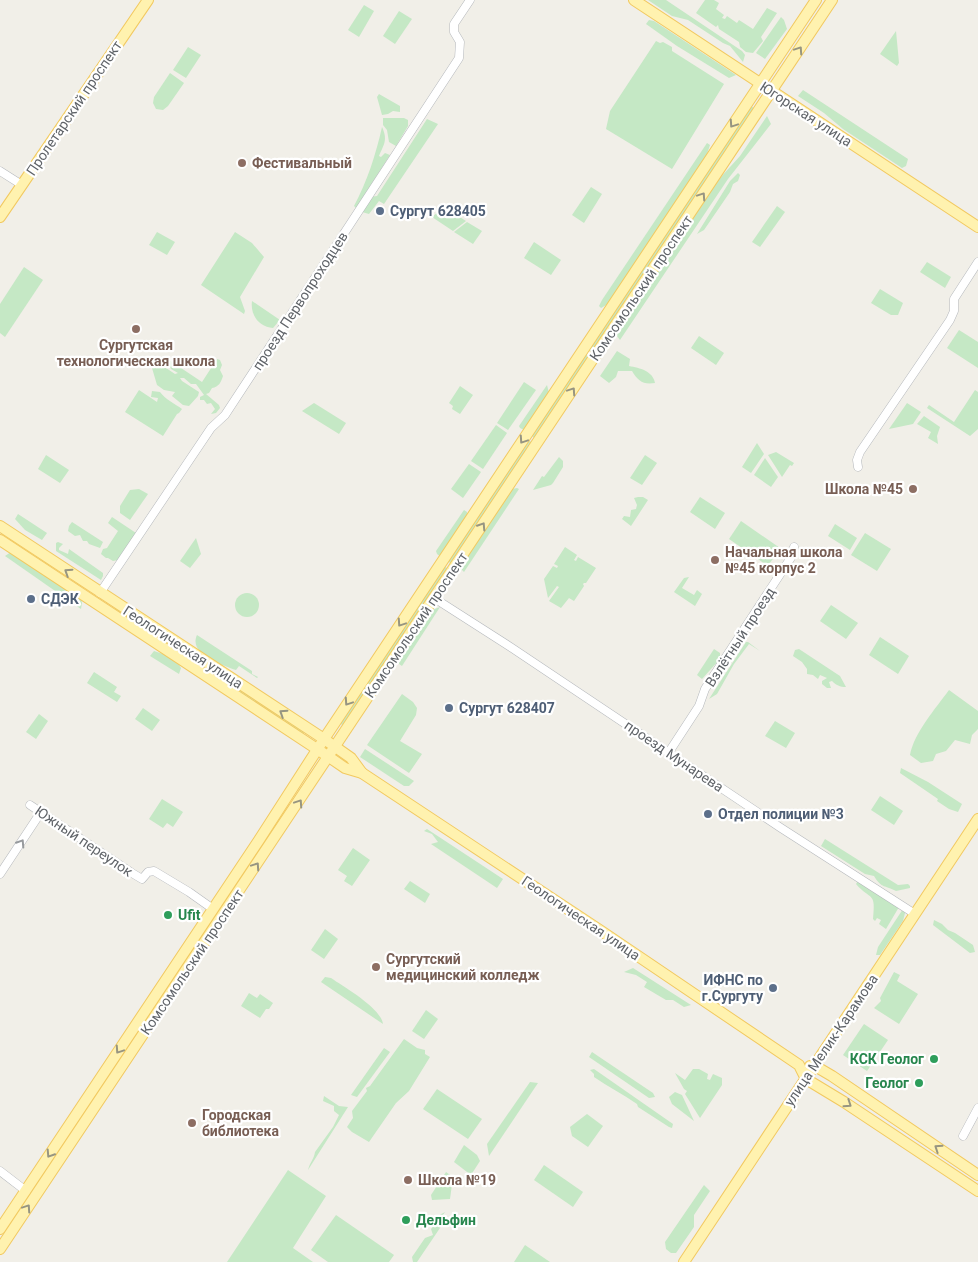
<svg xmlns="http://www.w3.org/2000/svg" width="978" height="1262" font-family="Roboto,sans-serif">
	<rect width="100%" height="100%" fill="#f1efe8"/>
	<g fill="#c5e8c5">
		<path d="M648,0H666L742,51L745,55L743,62L730,46L723,43L688,20L672,16Z"/>
		<path d="M705,0H714L719,3L716,9L724,15L722,18L725,19L727,16L737,23L739,20L753,29L767,8L777,13L761,37L763,41L753,53L746,52L740,47L739,42L719,29L718,25L716,27L696,13Z"/>
		<path d="M364,5L374,11L359,37L348,30Z"/>
		<path d="M399,11L412,19L395,44L383,36Z"/>
		<path d="M781,17L784,20L787,29L765,59L756,53Z"/>
		<path d="M649,20L654,21L736,75L729,78L677,46L646,24Z"/>
		<path d="M896,31L899,63L897,66L880,54Z"/>
		<path d="M656,41L660,43L663,42L672,47V51L724,84L672,169L606,129L610,111Z"/>
		<path d="M188,47L201,55L186,78L173,70Z"/>
		<path d="M170,73L184,83L168,106L163,110L156,109L153,103L154,97Z"/>
		<path d="M803,90L908,159L906,166L902,168L843,129L824,113L798,96Z"/>
		<path d="M379,94L400,106V112L393,111L388,114L382,115L377,97Z"/>
		<path d="M751,106L755,109L592,352L589,350Z"/>
		<path d="M767,116L771,124L728,179L620,340L617,336V332L720,178L740,156Z"/>
		<path d="M383,118H404L408,120V126L396,146L389,142L387,130L383,125Z"/>
		<path d="M427,119L438,124L384,204L379,201L369,214L362,212L369,197L377,196Z"/>
		<path d="M382,127C388,140 384,144 379,156L381,157L385,153L390,155L356,208L354,206C367,182 376,154 382,127Z"/>
		<path d="M707,143L710,145L706,157L608,304L601,308L599,306L602,300Z"/>
		<path d="M738,173L740,175L738,181L733,184L730,192L704,230L697,234L730,181Z"/>
		<path d="M591,187L602,194L584,223L572,215Z"/>
		<path d="M777,206L785,212L760,247L752,242Z"/>
		<path d="M444,207L466,221L453,231L432,217Z"/>
		<path d="M467,222L482,231L473,244L454,232Z"/>
		<path d="M157,232L175,242L167,255L149,245Z"/>
		<path d="M235,232L252,243L264,257L240,297L245,311L244,314L201,285Z"/>
		<path d="M534,242L561,260L551,275L524,258Z"/>
		<path d="M927,262L951,277L945,288L920,272Z"/>
		<path d="M24,267L43,280L5,337L0,333V304Z"/>
		<path d="M880,289L903,303L898,315H891L871,303Z"/>
		<path d="M252,301L280,320L273,328C259,327 250,315 252,301Z"/>
		<path d="M959,330L978,342V368L947,348Z"/>
		<path d="M699,336L724,353L716,365L691,348Z"/>
		<path d="M617,351L630,359L629,366C640,368 653,371 655,383C643,385 638,381 632,371H618L616,377L609,383L600,376Z"/>
		<path d="M586,354L589,356L534,438L532,436Z"/>
		<path d="M217,359L220,360L222,365L220,370L223,376C221,382 219,387 212,388L209,393L206,394L219,405L220,408L216,413L211,414L215,409L211,403L207,404L204,400H200V397L204,395L196,384H191L184,378H180L182,381L199,392L198,396L189,406L183,405L172,396L175,392L164,390L157,385L152,368L154,362H157L175,374L178,373L171,369L168,363L169,360L202,382Z"/>
		<path d="M524,382L536,390L508,430L497,423Z"/>
		<path d="M547,385L549,393L524,430L520,428L519,426Z"/>
		<path d="M460,386L473,395L460,414L452,409L453,406L449,403Z"/>
		<path d="M139,390L157,402L158,398L151,397L152,391L160,392C165,399 175,404 182,409L179,413L177,414L163,436L125,412Z"/>
		<path d="M975,390L978,392V429L970,436L927,408L929,405L954,422Z"/>
		<path d="M314,403L346,423L339,434L302,411Z"/>
		<path d="M907,403L921,412L913,424L889,429Z"/>
		<path d="M924,416L940,427L937,436L938,444L928,438L931,432L917,424Z"/>
		<path d="M496,425L507,433L483,469L471,461Z"/>
		<path d="M529,441L532,442L451,563L448,562Z"/>
		<path d="M757,443L764,454L751,473L742,467Z"/>
		<path d="M776,452L794,463L792,466L790,465L782,477L768,455Z"/>
		<path d="M46,455L69,470L60,483L38,469Z"/>
		<path d="M645,455L657,463L642,485L630,478Z"/>
		<path d="M559,457L563,461V467L553,483L551,485L533,490L542,476L544,477Z"/>
		<path d="M765,458L778,477L771,487L754,475Z"/>
		<path d="M469,464L481,472L463,498L451,489Z"/>
		<path d="M517,488L519,489L464,572L460,568L512,489Z"/>
		<path d="M139,489L148,494L130,520L120,513V506L130,490Z"/>
		<path d="M638,497H643L648,500L631,526L622,519L624,516L630,517L631,510L636,509L637,505L634,498Z"/>
		<path d="M700,497L725,513L715,529L690,512Z"/>
		<path d="M464,510L467,512V516L441,557L437,554L436,551Z"/>
		<path d="M18,514L47,533L42,540L25,530L15,519Z"/>
		<path d="M112,517L136,533L118,560L113,561L108,558H106L101,554L103,549L107,548L118,531L108,523Z"/>
		<path d="M741,521L780,548L768,566L729,539Z"/>
		<path d="M72,522L103,542L100,548L89,544L87,541H83L80,535L75,536L68,531L69,526Z"/>
		<path d="M835,524L857,538L850,550L828,536Z"/>
		<path d="M865,533L891,549L877,571L851,555Z"/>
		<path d="M196,538L201,554L190,568L180,561Z"/>
		<path d="M58,542L63,544L59,548V550L68,554L69,549L103,573V576L101,580L56,551V543Z"/>
		<path d="M565,547L577,555L574,560L576,561L578,557L596,568L586,583H584L583,584L584,586L574,601L569,598L561,608L549,601L559,587L557,586L548,598L544,579L553,566L557,568L558,566L554,564Z"/>
		<path d="M11,552L81,598L82,603L81,609L5,556Z"/>
		<path d="M445,567L447,568L343,725L340,724Z"/>
		<path d="M689,577L682,588L694,595L697,590L702,594L695,606L674,592L684,578Z"/>
		<circle cx="247" cy="605" r="12"/>
		<path d="M831,605L858,623L846,639L820,621Z"/>
		<path d="M115,607L304,732L303,734L114,609Z"/>
		<path d="M440,607L402,666L399,664L400,658L432,610Z"/>
		<path d="M197,635L252,671V674L258,677L257,678L239,666L236,670C222,665 188,654 197,635Z"/>
		<path d="M880,637L909,656L898,674L869,655Z"/>
		<path d="M746,642H748L760,651L749,644L734,664L717,694L709,699Z"/>
		<path d="M714,649L720,653V659L702,679L697,675Z"/>
		<path d="M799,649L840,676L846,687C840,687 836,685 832,681L829,682L831,688H827L822,684V681L827,678L820,675L818,679L813,675L807,674V669L802,662L793,656L795,650Z"/>
		<path d="M154,651C164,654 176,658 181,668L179,674L150,656Z"/>
		<path d="M94,672L117,687L114,692L121,696L117,702L87,683Z"/>
		<path d="M949,690L978,711V729L972,735L970,744L955,740L946,751L936,754L933,761L921,763L910,755C914,733 936,708 949,690Z"/>
		<path d="M402,694L413,702L417,708L416,715L400,741L422,754L409,773L367,745Z"/>
		<path d="M143,708L160,720L152,731L135,719Z"/>
		<path d="M39,714L48,721L36,739L26,732Z"/>
		<path d="M775,721L795,733L786,748L765,736Z"/>
		<path d="M365,749L414,781L409,786H404L360,757Z"/>
		<path d="M901,768L928,782L962,804L958,812L949,809L937,801L938,799L900,773Z"/>
		<path d="M880,796L903,811L894,825L871,810Z"/>
		<path d="M162,799L183,812L173,827L167,823L163,828L149,819Z"/>
		<path d="M427,829L503,879L497,888L431,844L438,842L432,834L424,831Z"/>
		<path d="M825,839L898,885L908,884L910,886V888L896,891C885,885 882,889 874,876L865,874L821,846Z"/>
		<path d="M353,848L370,860L352,886L344,881L347,876L338,870Z"/>
		<path d="M410,881L430,894L425,903L404,889Z"/>
		<path d="M858,881L899,907L886,929L879,924L881,920L877,918L875,921L873,919C876,891 871,901 856,884Z"/>
		<path d="M903,909L905,913L903,921L880,955H876L878,947Z"/>
		<path d="M934,920L942,924L948,930L955,933L973,945L975,952L970,953L933,925Z"/>
		<path d="M325,929L338,939L324,959L311,950Z"/>
		<path d="M633,968L691,1005L684,1007L673,1000H666L644,987L647,982L636,975L624,972Z"/>
		<path d="M894,972L900,975L897,981L918,994L899,1024L874,1008L881,1001L880,998Z"/>
		<path d="M325,977L331,978C344,987 381,1008 383,1024L321,982Z"/>
		<path d="M249,993L257,998L260,994L273,1003L269,1009H266L260,1018L241,1006Z"/>
		<path d="M426,1010L438,1019L424,1039L412,1031Z"/>
		<path d="M864,1024L888,1040L867,1071L843,1055Z"/>
		<path d="M404,1039L417,1048L425,1050V1054L430,1057L409,1091L396,1103L369,1142L352,1132L347,1127L353,1118L352,1111L367,1091L366,1088L370,1086Z"/>
		<path d="M384,1048L390,1052L357,1097L351,1095Z"/>
		<path d="M592,1052L653,1093L655,1097L649,1098L589,1057Z"/>
		<path d="M594,1069L673,1124L672,1128L669,1127L638,1107L637,1104C623,1094 608,1087 594,1077V1074L590,1070Z"/>
		<path d="M693,1069H699L708,1074L707,1079L710,1080L713,1074L722,1078V1085L700,1118L685,1094L687,1091L684,1089L675,1073L685,1080Z"/>
		<path d="M530,1082L538,1083L489,1156L487,1144Z"/>
		<path d="M437,1089L482,1119L468,1139L423,1109Z"/>
		<path d="M675,1092L682,1095L694,1121L672,1104L669,1097Z"/>
		<path d="M324,1096L339,1106L348,1107L308,1170C310,1162 314,1159 315,1152L333,1127L339,1115L334,1111V1106L323,1101Z"/>
		<path d="M587,1114L603,1126L588,1147L572,1136L570,1127Z"/>
		<path d="M464,1145L477,1155L480,1161L471,1175L454,1162Z"/>
		<path d="M544,1165L583,1192L573,1207L534,1180Z"/>
		<path d="M288,1170L326,1196L293,1248L313,1262H227Z"/>
		<path d="M446,1172L453,1177L450,1199L432,1200L431,1195Z"/>
		<path d="M704,1185L710,1191L694,1215V1227L676,1253H671L666,1249L665,1242Z"/>
		<path d="M445,1212L438,1222L442,1225L417,1262H413L412,1257L425,1238L433,1235L431,1229L437,1222L436,1217Z"/>
		<path d="M336,1215L394,1255L389,1262H328L311,1250Z"/>
		<path d="M525,1245L550,1262H514Z"/>
	</g>
	<g fill="none" stroke-linecap="round" stroke-linejoin="round">
		<defs>
			<g id="minor">
				<path d="M0,171L22,185"/>
				<path d="M858,467L857,460L860,452L950,320L954,311V299L978,262"/>
				<path d="M100,593L211,428L225,415L459,58L460,42L454,32V24L470,0"/>
				<path d="M434,598L512,648L781,828L915,914"/>
				<path d="M669,752L699,706L705,689L792,556L794,547"/>
				<path d="M30,805L132,873L142,879L148,872L154,871L189,892L213,909"/>
				<path d="M0,874L41,812"/>
				<path d="M963,1136L978,1108"/>
				<path d="M0,1171L26,1191"/>
			</g>
			<g id="major">
				<path d="M634,0L978,227"/>
				<path d="M0,217L148,0"/>
				<path d="M0,526L324,739L351,758L362,773"/>
				<path d="M0,540L329,757L345,768L362,773L601,931L799,1065L806,1079"/>
				<path d="M810,1066H815L832,1076L978,1175"/>
				<path d="M806,1079L844,1102L978,1191"/>
				<path d="M0,1229L259,840L324,739L816,0"/>
				<path d="M0,1249L832,0"/>
				<path d="M684,1262L978,819"/>
			</g>
		</defs>
		<use href="#minor" stroke="#b5b8bc" stroke-width="9"/>
		<use href="#major" stroke="#f2c960" stroke-width="12"/>
		<use href="#minor" stroke="#fff" stroke-width="8"/>
		<use href="#major" stroke="#fff2af" stroke-width="10"/>
	</g>
	<defs><path id="oneway-chevron" d="M-2-3.5L2.5 0L-2 3.5" fill="none" stroke-width="1.6" stroke-linecap="round" stroke-linejoin="round" transform="scale(1.25)"/></defs>
	<g stroke="#979581">
		<use href="#oneway-chevron" transform="translate(799 50) rotate(-56)"/>
		<use href="#oneway-chevron" transform="translate(733 124) rotate(124)"/>
		<use href="#oneway-chevron" transform="translate(702 196) rotate(-56)"/>
		<use href="#oneway-chevron" transform="translate(572 391) rotate(-56)"/>
		<use href="#oneway-chevron" transform="translate(523 440) rotate(124)"/>
		<use href="#oneway-chevron" transform="translate(482 526) rotate(-57)"/>
		<use href="#oneway-chevron" transform="translate(68 572) rotate(-147)"/>
		<use href="#oneway-chevron" transform="translate(401 623) rotate(124)"/>
		<use href="#oneway-chevron" transform="translate(348 702) rotate(124)"/>
		<use href="#oneway-chevron" transform="translate(283 713) rotate(-147)"/>
		<use href="#oneway-chevron" transform="translate(299 803) rotate(-56)"/>
		<use href="#oneway-chevron" transform="translate(256 866) rotate(-56)"/>
		<use href="#oneway-chevron" transform="translate(119 1050) rotate(124)"/>
		<use href="#oneway-chevron" transform="translate(848 1104) rotate(34)"/>
		<use href="#oneway-chevron" transform="translate(938 1148) rotate(-146)"/>
		<use href="#oneway-chevron" transform="translate(50 1154) rotate(123)"/>
		<use href="#oneway-chevron" transform="translate(27 1208) rotate(-56)"/>
	</g>
	<use stroke="#979a9d" href="#oneway-chevron" transform="translate(21 843) rotate(-57)"/>
	<g fill="#8d6e63" stroke="#fff" stroke-width="2">
		<circle cx="242" cy="163" r="5"/>
		<circle cx="136" cy="329" r="5"/>
		<circle cx="913" cy="489" r="5"/>
		<circle cx="715" cy="560" r="5"/>
		<circle cx="376" cy="967" r="5"/>
		<circle cx="192" cy="1123" r="5"/>
		<circle cx="408" cy="1180" r="5"/>
	</g>
	<g fill="#5c6f8a" stroke="#fff" stroke-width="2">
		<circle cx="380" cy="211" r="5"/>
		<circle cx="31" cy="599" r="5"/>
		<circle cx="449" cy="708" r="5"/>
		<circle cx="708" cy="814" r="5"/>
		<circle cx="773" cy="988" r="5"/>
	</g>
	<g fill="#2e9e5b" stroke="#fff" stroke-width="2">
		<circle cx="168" cy="915" r="5"/>
		<circle cx="934" cy="1059" r="5"/>
		<circle cx="919" cy="1083" r="5"/>
		<circle cx="406" cy="1220" r="5"/>
	</g>
	<g text-anchor="middle" stroke-width="4.5" stroke-linejoin="round" paint-order="stroke">
		<g font-size="14" fill="#5f6368" stroke="#fff">
			<text transform="translate(74 108) rotate(-56)" y="5">Пролетарский проспект</text>
			<text transform="translate(806 114) rotate(33)" y="5">Югорская улица</text>
			<text transform="translate(641 288) rotate(-56)" y="5">Комсомольский проспект</text>
			<text transform="translate(300 301) rotate(-57)" y="5">проезд Первопроходцев</text>
			<text transform="translate(416 625) rotate(-56)" y="5">Комсомольский проспект</text>
			<text transform="translate(740 637) rotate(-57)" y="5">Взлётный проезд</text>
			<text transform="translate(183 647) rotate(33)" y="5">Геологическая улица</text>
			<text transform="translate(674 756) rotate(34)" y="5">проезд Мунарева</text>
			<text transform="translate(84 841) rotate(34)" y="5">Южный переулок</text>
			<text transform="translate(581 918) rotate(34)" y="5">Геологическая улица</text>
			<text transform="translate(192 962) rotate(-56)" y="5">Комсомольский проспект</text>
			<text transform="translate(831 1040) rotate(-56)" y="5">улица Мелик-Карамова</text>
		</g>
		<g font-size="14" font-weight="bold" fill="#785e54" stroke="#fff" text-anchor="start">
			<text x="252" y="168">Фестивальный</text>
			<text x="136" y="350" text-anchor="middle">Сургутская<tspan x="136" dy="16">технологическая школа</tspan></text>
			<text x="903" y="494" text-anchor="end">Школа №45</text>
			<text x="725" y="557">Начальная школа<tspan x="725" dy="16">№45 корпус 2</tspan></text>
			<text x="386" y="964">Сургутский<tspan x="386" dy="16">медицинский колледж</tspan></text>
			<text x="202" y="1120">Городская<tspan x="202" dy="16">библиотека</tspan></text>
			<text x="418" y="1185">Школа №19</text>
		</g>
		<g font-size="14" font-weight="bold" fill="#4e5e75" stroke="#fff" text-anchor="start">
			<text x="390" y="216">Сургут 628405</text>
			<text x="41" y="604">СДЭК</text>
			<text x="459" y="713">Сургут 628407</text>
			<text x="718" y="819">Отдел полиции №3</text>
			<text x="763" y="985" text-anchor="end">ИФНС по<tspan x="763" dy="16">г.Сургуту</tspan></text>
		</g>
		<g font-size="14" font-weight="bold" fill="#27864d" stroke="#fff" text-anchor="start">
			<text x="178" y="920">Ufit</text>
			<text x="924" y="1064" text-anchor="end">КСК Геолог</text>
			<text x="909" y="1088" text-anchor="end">Геолог</text>
			<text x="416" y="1225">Дельфин</text>
		</g>
	</g>
</svg>
